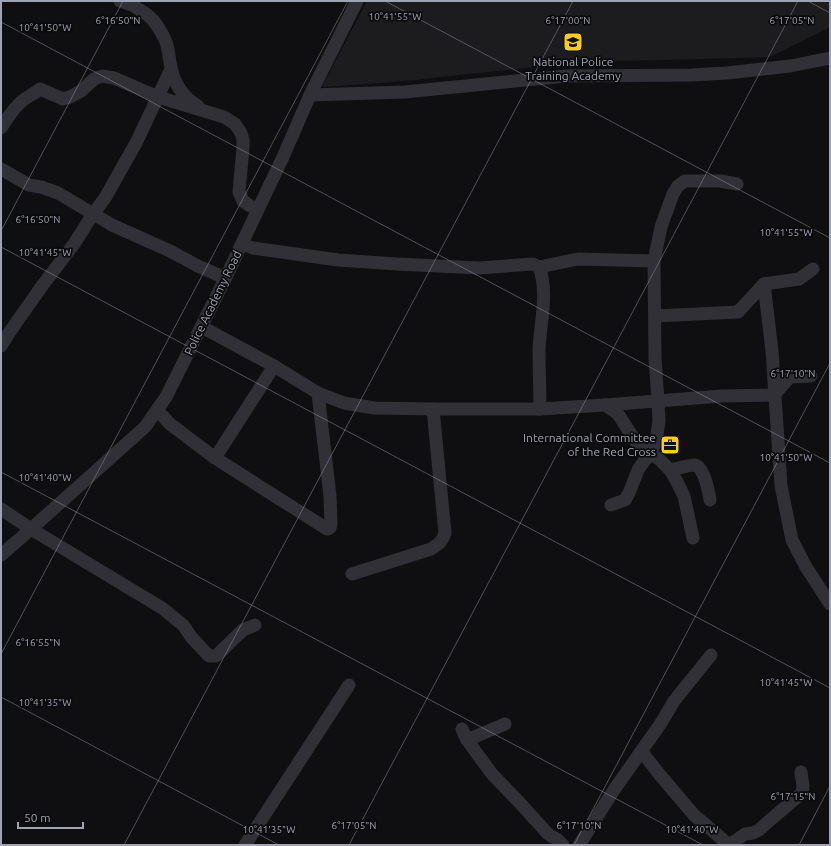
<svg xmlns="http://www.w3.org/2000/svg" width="831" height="846" font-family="Ubuntu,sans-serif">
	<rect width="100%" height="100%" fill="#0f0f11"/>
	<path fill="#1c1b1e" d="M367,1H830V27L770,57L585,62L394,82L322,87Z"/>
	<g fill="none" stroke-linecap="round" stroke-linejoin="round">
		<g stroke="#303036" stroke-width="13">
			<path d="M120,1L134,6"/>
			<path d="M134,1V6C139,10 147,14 152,19C157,25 163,34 166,42C169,50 169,59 171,67C174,84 183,97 198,106"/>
			<path d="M310,95L405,92L566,76L692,75L727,73L790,66L830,58"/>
			<path d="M1,128C7,119 12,110 21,102C26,97 34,94 40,89L63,99L70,97L81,91L94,79L102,76L114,78L158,97L224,117L235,124L241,133L243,140V148L239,192L243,201L250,206L258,209"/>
			<path d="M1,169L29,185L41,187L58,193L112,225L170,251L198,266L216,274L225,279"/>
			<path d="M242,244L253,248L338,260L397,264L479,268L533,264L539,267C549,293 540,323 539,350C539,370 540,389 540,409"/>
			<path d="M539,267L578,259L654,261"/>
			<path d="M764,284L772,351L781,486L792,540L806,567L830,604"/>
			<path d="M655,316L738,312L764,284L799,279L813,269"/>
			<path d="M202,327L274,366L318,393L344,403L374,408L433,409H540L605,405L722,396L774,395L790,377L811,376"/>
			<path d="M1,346L9,333L42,286L74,244L93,214L105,198L136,143L171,69"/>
			<path d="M605,405L618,414L636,442L643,450L651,453L661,461L670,470L676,480L684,496L693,538"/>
			<path d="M157,410L170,424L215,458L327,529L330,528L331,524L330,496L318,393"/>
			<path d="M215,458L274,366"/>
			<path d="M670,470C674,469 692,465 695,465C704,467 709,492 710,500"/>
			<path d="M611,505L625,500L629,493L638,470L645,460L651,453L656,441L659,421L658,401L655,358L654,261L661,227L673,194L678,186L685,181H720L737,184"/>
			<path d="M1,509L31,529L162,608L183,625L192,638L209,656H216L243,630L255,625"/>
			<path d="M1,555L31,529L145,427L166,397L225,279L283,157L310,95L357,1"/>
			<path d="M352,574L431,549C439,544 442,542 445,533L433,409"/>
			<path d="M462,729L467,740L492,774L519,802L548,834L558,840L563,845"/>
			<path d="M467,740L505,724"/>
			<path d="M642,752L660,775L694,815L729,845"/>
			<path d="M245,845L349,685"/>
			<path d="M579,845L614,790L661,723L674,701L711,655"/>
			<path d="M729,845L745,834L753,833L759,830L769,821L802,793L803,786L801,772"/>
		</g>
	</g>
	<path fill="none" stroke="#a0a3b2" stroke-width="1" stroke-opacity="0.45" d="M385,1L830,238M808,1L830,13M1,22L830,463M1,231L123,1M1,247L830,688M1,472L703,845M1,654L348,1M1,697L279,845M124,845L573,1M349,845L798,1M574,845L830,363M799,845L830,786"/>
	<defs>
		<symbol id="school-square" viewBox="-11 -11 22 22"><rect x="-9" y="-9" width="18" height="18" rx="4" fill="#facd1e" stroke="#0b0a0c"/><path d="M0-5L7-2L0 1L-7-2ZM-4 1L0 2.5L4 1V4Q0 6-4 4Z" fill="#111"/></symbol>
		<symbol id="office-square" viewBox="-11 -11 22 22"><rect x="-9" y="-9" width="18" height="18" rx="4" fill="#facd1e" stroke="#0b0a0c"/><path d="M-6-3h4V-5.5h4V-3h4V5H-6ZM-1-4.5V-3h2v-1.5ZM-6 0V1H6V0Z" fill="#111"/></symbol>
	</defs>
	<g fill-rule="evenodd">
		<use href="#school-square" x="562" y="31" width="22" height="22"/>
		<use href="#office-square" x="659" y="434" width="22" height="22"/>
	</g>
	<g text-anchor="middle" stroke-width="3.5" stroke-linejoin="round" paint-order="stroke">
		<g font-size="12" fill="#a0a3b2" stroke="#0b0a0c">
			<text x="573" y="66">National Police<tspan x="573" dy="14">Training Academy</tspan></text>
			<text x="656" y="442" text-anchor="end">International Committee<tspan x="656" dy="14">of the Red Cross</tspan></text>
		</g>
		<g font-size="12" fill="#a0a3b2" stroke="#0b0a0c">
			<text transform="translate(213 303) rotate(-64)" y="4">Police Academy Road</text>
		</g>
	</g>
	<g font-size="10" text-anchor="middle" fill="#a0a3b2" stroke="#0b0a0c" stroke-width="3.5" stroke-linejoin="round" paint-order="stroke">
		<text x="395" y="20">10°41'55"W</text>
		<text x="118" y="24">6°16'50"N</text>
		<text x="568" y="24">6°17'00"N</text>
		<text x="792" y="24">6°17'05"N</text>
		<text x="45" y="31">10°41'50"W</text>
		<text x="38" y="223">6°16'50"N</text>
		<text x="786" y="236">10°41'55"W</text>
		<text x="45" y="256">10°41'45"W</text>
		<text x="793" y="377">6°17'10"N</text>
		<text x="786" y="461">10°41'50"W</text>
		<text x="45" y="481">10°41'40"W</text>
		<text x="38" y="646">6°16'55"N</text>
		<text x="786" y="686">10°41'45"W</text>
		<text x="45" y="706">10°41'35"W</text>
		<text x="793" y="800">6°17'15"N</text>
		<text x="354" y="829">6°17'05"N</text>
		<text x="579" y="829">6°17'10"N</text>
		<text x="269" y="833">10°41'35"W</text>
		<text x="692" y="833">10°41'40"W</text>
	</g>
	<rect width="831" height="846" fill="none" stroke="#a0a3b2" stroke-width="4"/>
	<path d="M18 822v6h65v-6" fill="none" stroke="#a0a3b2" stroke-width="2"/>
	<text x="24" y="822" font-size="12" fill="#a0a3b2" stroke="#0b0a0c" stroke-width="3" paint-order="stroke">50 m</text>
</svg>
